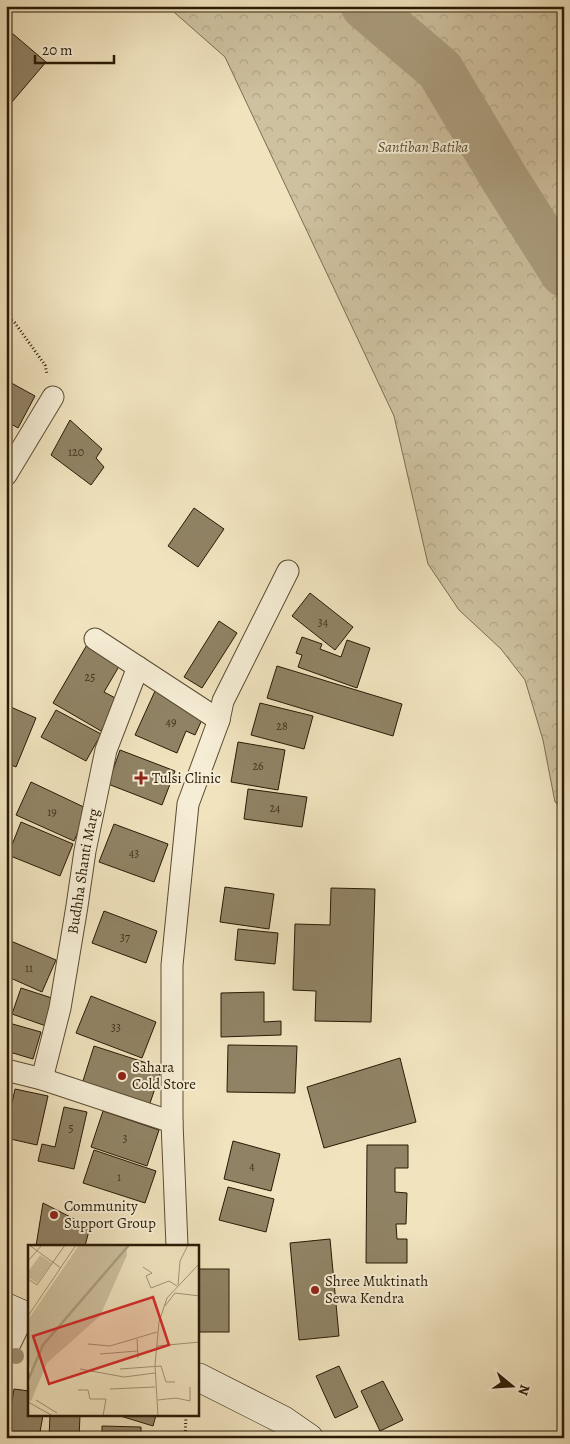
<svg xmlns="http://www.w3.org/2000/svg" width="570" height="1444" font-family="Alegreya,serif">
	<defs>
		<pattern id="forest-crowns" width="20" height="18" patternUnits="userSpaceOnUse" patternTransform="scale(1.25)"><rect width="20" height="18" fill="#cec19f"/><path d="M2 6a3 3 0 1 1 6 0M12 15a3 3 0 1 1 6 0" fill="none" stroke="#b1a587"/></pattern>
	</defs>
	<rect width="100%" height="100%" fill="#f0e3be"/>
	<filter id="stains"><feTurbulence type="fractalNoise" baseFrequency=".004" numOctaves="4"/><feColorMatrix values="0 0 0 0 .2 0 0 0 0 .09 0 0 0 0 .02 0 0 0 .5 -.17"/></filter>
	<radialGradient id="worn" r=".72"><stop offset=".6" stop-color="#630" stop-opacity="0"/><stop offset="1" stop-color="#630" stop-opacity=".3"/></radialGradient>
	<path fill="url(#forest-crowns)" stroke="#7c6e52" d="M167,6H564V809L555,802L543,740L525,680L501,649L459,610L428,564L394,416L225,57Z"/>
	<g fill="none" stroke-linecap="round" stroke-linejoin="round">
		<path stroke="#ac9f7f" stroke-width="48" d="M365,6L440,70L504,178L564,273"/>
	</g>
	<g fill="#908365" stroke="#291a05">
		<path d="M6,28L46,62L6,109Z"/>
		<path d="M6,380L35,396L18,428L6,421Z"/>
		<path d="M70,420L102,449L96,458L104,467L91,485L51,455Z"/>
		<path d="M194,508L224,529L198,567L168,546Z"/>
		<path d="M310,593L353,627L335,650L292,616Z"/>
		<path d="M219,621L237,633L202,688L184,677Z"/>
		<path d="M302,637L322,644L320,649L341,657L347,640L370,648L357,688L298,667L302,655L296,653Z"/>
		<path d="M88,643L121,663L104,692L119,700L101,731L53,703Z"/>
		<path d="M277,666L402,704L393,736L267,698Z"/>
		<path d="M155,691L205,713L195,735L186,731L177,753L135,735Z"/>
		<path d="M260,703L313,716L304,749L251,735Z"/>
		<path d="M6,705L36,718L16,767L6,763Z"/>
		<path d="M56,710L101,734L86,761L41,737Z"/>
		<path d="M238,742L285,750L278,790L231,782Z"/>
		<path d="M120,750L175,771L162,805L108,784Z"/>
		<path d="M31,782L88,809L74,841L16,815Z"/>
		<path d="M248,789L307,797L302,827L244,819Z"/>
		<path d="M21,822L73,844L60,876L8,855Z"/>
		<path d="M114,824L168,844L154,882L99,862Z"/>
		<path d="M225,887L274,894L269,929L220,922Z"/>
		<path d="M331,888L375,889L371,1022L315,1021L316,991L293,990L295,924L330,925Z"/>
		<path d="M104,911L157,931L146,963L92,943Z"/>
		<path d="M238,929L278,933L275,964L235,960Z"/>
		<path d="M6,939L56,960L42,992L6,976Z"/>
		<path d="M21,988L55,999L46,1026L12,1014Z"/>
		<path d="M264,992V1022L281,1021V1035L221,1037V993Z"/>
		<path d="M91,996L156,1022L142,1058L76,1033Z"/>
		<path d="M9,1023L41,1032L33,1059L6,1051V1031Z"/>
		<path d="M228,1045L297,1046L295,1093L227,1092Z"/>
		<path d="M94,1046L162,1068L149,1106L82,1084Z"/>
		<path d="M400,1058L416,1122L324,1148L307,1087Z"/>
		<path d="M15,1089L48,1096L37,1145L6,1138V1131Z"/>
		<path d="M64,1107L87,1112L74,1169L38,1161L42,1144L55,1147Z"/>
		<path d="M103,1111L159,1130L147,1166L91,1147Z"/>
		<path d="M233,1141L280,1154L271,1191L224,1179Z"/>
		<path d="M367,1145H408V1168H395V1192L407,1193L406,1224H396L397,1239H407V1263H366Z"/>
		<path d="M94,1150L156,1171L145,1203L83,1183Z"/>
		<path d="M228,1187L274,1199L266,1232L219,1220Z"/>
		<path d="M43,1203L90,1227L85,1246H36Z"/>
		<path d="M330,1239L339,1336L299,1340L290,1243Z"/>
		<rect x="198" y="1269" width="31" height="63"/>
		<path d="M339,1366L358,1407L335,1418L316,1376Z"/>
		<path d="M383,1381L403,1420L380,1431L361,1391Z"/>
		<path d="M14,1389L29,1391V1415H43L39,1438H6Z"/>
		<path d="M50,1415H80L79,1438H49Z"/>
		<path d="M117,1415H156L153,1426Z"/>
		<path d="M102,1426L141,1427V1438H102Z"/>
	</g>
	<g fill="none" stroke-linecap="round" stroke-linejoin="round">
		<defs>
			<g id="street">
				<path d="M6,475L53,397"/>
				<path d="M95,639L219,720"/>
				<path d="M6,1070L42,1079L172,1122"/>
				<path id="s1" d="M42,1079L60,1008L77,906L85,851L106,750L138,667"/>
				<path d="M177,1246L172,1122V965L188,804L219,720L223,701L288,571"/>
				<path d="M6,1352L24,1315"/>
			</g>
			<g id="secondary">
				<path d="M6,1307L29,1317"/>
				<path d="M198,1377L283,1420L309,1438"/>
			</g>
		</defs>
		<use href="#street" stroke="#5b4c33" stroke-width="23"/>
		<use href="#secondary" stroke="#291a05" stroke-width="29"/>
		<g stroke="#291a05" stroke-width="3" stroke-dasharray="1 2.5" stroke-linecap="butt">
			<path d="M6,316L15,323L45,365L47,374"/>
			<path d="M185,1438L186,1415"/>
		</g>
		<use href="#street" stroke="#f5edd5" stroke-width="21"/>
		<use href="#secondary" stroke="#f5edd5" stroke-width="28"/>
	</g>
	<circle fill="#9e9072" cx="16" cy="1356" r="8"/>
	<g fill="#8f2418" stroke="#f5edd5" stroke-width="2">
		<path d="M138.5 770.5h5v5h5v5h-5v5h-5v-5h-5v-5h5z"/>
		<circle cx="122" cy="1076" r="5"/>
		<circle cx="54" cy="1215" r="5"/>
		<circle cx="315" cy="1290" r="5"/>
	</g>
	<g text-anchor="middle" stroke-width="4" stroke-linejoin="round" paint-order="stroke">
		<g font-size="12" fill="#43341d">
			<text x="76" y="456">120</text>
			<text x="323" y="626">34</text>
			<text x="90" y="681">25</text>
			<text x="171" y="726">49</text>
			<text x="282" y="730">28</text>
			<text x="258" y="770">26</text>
			<text x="275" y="812">24</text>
			<text x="52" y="816">19</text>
			<text x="134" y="857">43</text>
			<text x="125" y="941">37</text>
			<text x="29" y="972">11</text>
			<text x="116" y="1031">33</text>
			<text x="71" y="1132">5</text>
			<text x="125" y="1142">3</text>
			<text x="252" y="1170">4</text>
			<text x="119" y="1181">1</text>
		</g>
		<g font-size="15" font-style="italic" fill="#5b4c33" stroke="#f5edd5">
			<text x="423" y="152">Santiban Batika</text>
		</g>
		<g font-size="15" fill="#291a05" stroke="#f5edd5" text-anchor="start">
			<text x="152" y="783">Tulsi Clinic</text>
			<text x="132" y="1072">Sahara<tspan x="132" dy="17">Cold Store</tspan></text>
			<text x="64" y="1211">Community<tspan x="64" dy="17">Support Group</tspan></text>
			<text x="325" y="1286">Shree Muktinath<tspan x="325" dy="17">Sewa Kendra</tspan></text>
		</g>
		<g font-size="15" fill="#291a05" stroke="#f5edd5">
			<text dy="5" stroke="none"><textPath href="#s1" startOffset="212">Budhha Shanti Marg</textPath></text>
		</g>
	</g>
	<g transform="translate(28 1245)">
		<rect width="171" height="171" fill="#f0e3be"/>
		<path d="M51,0H98L99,10L72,71L19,118L3,156L0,154L3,125L0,118V75Z" fill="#cec19f"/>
		<path d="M12,10L24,18L9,38L0,32V27Z" fill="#cec19f"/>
		<path fill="none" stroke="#ac9f7f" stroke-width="2.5" d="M0,135L15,100L101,0"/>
		<path fill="none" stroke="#a09374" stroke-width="1" d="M1,0L33,23M0,16L14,0M115,22L124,28L118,31L123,43L141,36L149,41M0,34L9,40L37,0M150,40L152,16L160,0M137,61L147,48L172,51M0,71L48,0M109,94L110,113M60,99L82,101L129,87M129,101L172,97M72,109L109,106M52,124L96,132L127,128M92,124L133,121L138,137H147M82,144L127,142M50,145H60L62,154H78L75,171M8,155L29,168M130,155L148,153L162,156V142M0,157L25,171M86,171H110M130,171L127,120L131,77L139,53L172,18"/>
		<path fill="#d62828" fill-opacity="0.15" stroke="#d62828" stroke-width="2.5" d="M125,52L141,100L21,139L5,91Z"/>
		<rect width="171" height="171" fill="none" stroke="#291a05" stroke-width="2.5"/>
	</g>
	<rect width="570" height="1444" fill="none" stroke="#f0e3be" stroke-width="25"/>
	<rect x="8" y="8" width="555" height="1429" fill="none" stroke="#291a05" stroke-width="2.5"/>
	<rect x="12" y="12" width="545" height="1419" fill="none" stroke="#291a05"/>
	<g transform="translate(512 1386) rotate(108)" stroke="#f5edd5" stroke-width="4" paint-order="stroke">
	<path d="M0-4L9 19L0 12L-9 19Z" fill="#291a05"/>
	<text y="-8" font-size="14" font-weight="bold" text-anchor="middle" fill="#291a05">N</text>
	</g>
	<path d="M35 55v8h79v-8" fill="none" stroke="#291a05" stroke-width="2.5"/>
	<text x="42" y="55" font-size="15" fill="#291a05" stroke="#f5edd5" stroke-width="4" paint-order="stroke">20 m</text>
	<rect width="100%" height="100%" filter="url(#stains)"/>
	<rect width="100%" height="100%" fill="url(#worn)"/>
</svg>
